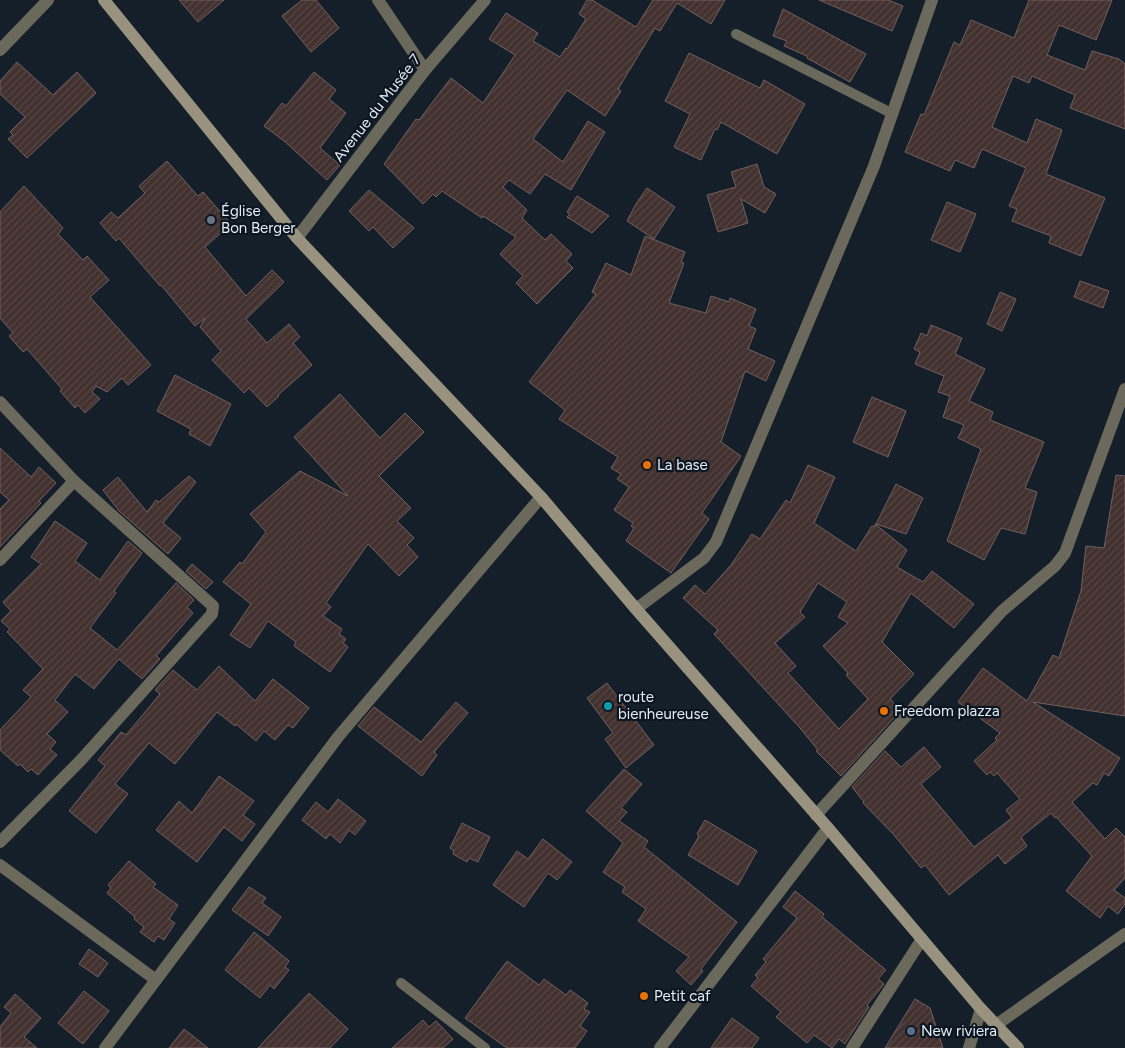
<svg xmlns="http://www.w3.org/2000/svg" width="1125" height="1048" font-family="Figtree,sans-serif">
	<defs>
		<pattern id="building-hatch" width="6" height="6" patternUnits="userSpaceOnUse" patternTransform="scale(1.25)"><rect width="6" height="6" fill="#42312f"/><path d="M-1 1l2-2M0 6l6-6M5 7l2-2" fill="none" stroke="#544544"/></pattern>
	</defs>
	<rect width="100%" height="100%" fill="#151f2a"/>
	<g fill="url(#building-hatch)" stroke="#74605e" fill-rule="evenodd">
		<path d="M179,0H224L198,22Z"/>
		<path d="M302,0H316L339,28L311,52L282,16Z"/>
		<path d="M587,0H592L636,27L653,0H725L711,24L677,3L660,31L655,28L618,89L621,91L605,116L567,90L533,139L563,162L588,121L605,132L571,190L545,174L530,194L509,180L503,187L527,210L522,218L545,240L551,234L572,254L566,261L573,268L537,304L516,283L523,276L500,254L516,237L483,216L482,218L442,191L436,197L433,194L423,204L384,164L416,119L419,120L451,78L483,103L515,55L489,39L506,13L538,33L533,41L560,57L566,48L567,49L586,19L579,14Z"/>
		<path d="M819,0H888L903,6L892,31Z"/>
		<path d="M1029,0H1112L1096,40L1059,25L1047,55L1085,70L1092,51L1119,59L1125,64V129L1070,108L1075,95L1032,76L1029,83L1013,76L992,127L1027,143L1036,119L1062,130L1046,174L1105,198L1081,256L1049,243L1051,236L1012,221L1017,209L1009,206L1026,168L982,149L974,168L955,160L950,171L905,152L921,114L924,115L954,42L960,45L971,20L1014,38Z"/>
		<path d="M783,9L866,54L850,82L807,58V56L784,46L787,41L773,36Z"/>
		<path d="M689,53L760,88L764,80L805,104L777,154L721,122L717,130L715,129L701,160L674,147L690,114L665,101Z"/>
		<path d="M17,62L53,95L77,72L96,93L27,158L8,139L13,135L10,132L25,117L0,94V81Z"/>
		<path d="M314,72L336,90L329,99L346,113L320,148L340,165L327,180L284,141L264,126L282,103L286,106Z"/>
		<path d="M167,161L198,196L203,192L231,224L205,247L246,296L272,270L284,282L246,319L267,343L289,324L300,337L293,343L312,365L278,395L279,396L267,407L249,388L244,393L212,360L221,351L200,327L205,318L195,326L161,285L160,286L119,238L116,241L100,223L111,212L118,218L145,193L139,186Z"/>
		<path d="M757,164L764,187L776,194L765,213L741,199L748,223L718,232L707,195L736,187L731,172Z"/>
		<path d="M24,186L63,228L58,234L83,260L87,256L109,280L90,297L151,365L128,385L122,378L107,392L96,386L92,392L100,399L85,413L78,405L75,408L60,391L62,389L27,349L23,352L9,336L13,333L0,318V212Z"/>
		<path d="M647,188L675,207L654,239L627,221L636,204Z"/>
		<path d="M369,190L414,228L393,248L373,227L369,231L349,211Z"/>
		<path d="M577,196L609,216L592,233L567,217L570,214L567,212Z"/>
		<path d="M947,202L976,214L960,252L931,240Z"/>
		<path d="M645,236L685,252L681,262L684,263L669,303L706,313L711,296L729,302L730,298L756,309L749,326L756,329L748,349L775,361L766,381L745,371L721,442L741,456L702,513L709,519L671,573L626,541L634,528L631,526L633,523L614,510L629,487L617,479L621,474L611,468L618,457L559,419L565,410L529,382L596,294L592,292L606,263L631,275Z"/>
		<path d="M1080,281L1109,291L1103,308L1074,297Z"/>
		<path d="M1000,292L1016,299L1002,331L987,324Z"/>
		<path d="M931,325L962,338L955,354L985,369L969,401L993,412L990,420L1044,442L1025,488L1037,492L1025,534L1001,528L984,560L947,541L981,449L958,438L964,425L943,417L950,396L938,392L944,376L915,364L920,352L914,349L921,333L927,336Z"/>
		<path d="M175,375L231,404L210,446L189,434L191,429L157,411Z"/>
		<path d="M340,394L380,438L405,413L424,432L379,476L411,508L397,521L414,538L407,545L418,557L399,576L368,544L326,603L331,607L323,616L342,629L339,634L346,639L343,643L348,647L330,672L294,646L296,642L268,621L250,648L230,635L251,604L223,582L240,562L242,564L266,532L250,514L300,471L348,496L294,437Z"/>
		<path d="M872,397L906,411L888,457L853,442Z"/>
		<path d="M0,448L31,477L39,467L56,483L39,501L41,503L0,547V509L9,500L0,492Z"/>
		<path d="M808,465L835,477L814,523L856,551L872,526L874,527L875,524L907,550L897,567L923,582L932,571L974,604L954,628L911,593L882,642L914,674L890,699L901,710L841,776L816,751L818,750L800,728L714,634L718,630L683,598L695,585L705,594L731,565L752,534L760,539L786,500L790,503ZM818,583L847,602L838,617L848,623L823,646L848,673L846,675L868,699L839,729L788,673L796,666L775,643L805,617L800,612Z"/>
		<path d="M1116,475L1125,476V716L1033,702L1120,758L1109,776L1104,773L1097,785L1093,783L1072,802L1105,839L1116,828L1125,837V878L1114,890L1125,898V904L1118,914L1108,906L1100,918L1066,891L1092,856L1056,817L1055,818L1051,813L1021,837L1027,846L1005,864L998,855L949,895L925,865L921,868L894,835L863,803L864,802L852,787L885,751L901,767L924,747L941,767L921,784L974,847L1012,818L1006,810L1020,799L997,773L994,776L990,772L987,775L974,761L997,740L995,738L1000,733L958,702L983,668L1027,701L1053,655L1059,658L1081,591L1086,546L1104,548Z"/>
		<path d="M189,476L196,482L163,523L181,538L168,554L119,511L103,490L118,477L147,512L156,500L159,502Z"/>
		<path d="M896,484L923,498L906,534L876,524Z"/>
		<path d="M55,521L87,543L75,561L100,580L128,541L142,553L114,591L116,593L90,628L117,650L176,583L194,600L187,607L193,613L156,656L160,659L142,679L119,659L94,689L75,674L55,700L68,712L47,734L56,742L50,749L57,755L38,775L31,769L28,772L20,764L18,766L0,750V730L31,697L23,690L43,669L7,632L10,629L1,621L11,611L3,602L41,564L31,557Z"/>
		<path d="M192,564L213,582L206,589L186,571Z"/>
		<path d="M219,666L255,701L273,679L309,708L293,728L288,725L275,740L264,731L256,741L236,724L235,726L217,712L175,764L149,743L115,784L128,794L96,833L69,811L105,766L98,760L103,754L121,732L126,735L160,694L155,690L173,670L197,690Z"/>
		<path d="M607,683L654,745L626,768L605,739L613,733L587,698Z"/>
		<path d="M456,702L468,713L434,752L437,755L422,776L358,726L374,707L421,742Z"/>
		<path d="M624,769L642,784L621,808L627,812L619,821L648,841L644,847L737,922L701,969L703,971L691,985L676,971L689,957L638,921L646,909L622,892L625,887L603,872L623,843L586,811Z"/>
		<path d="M219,776L254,801L243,815L255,824L242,841L224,827L197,862L156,830L179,801L192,813Z"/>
		<path d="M338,799L366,821L355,835L349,830L340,843L330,834L326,839L302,820L316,802L328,812Z"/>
		<path d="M705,820L757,851L738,885L688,855L699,836L697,834Z"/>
		<path d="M462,823L490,837L478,862L469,858L467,862L453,854L454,851L450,848Z"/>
		<path d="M543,839L572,862L557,880L548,873L524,907L493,885L517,851L528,859Z"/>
		<path d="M129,861L156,884L153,887L178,905L169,919L175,923L164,940L158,936L154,942L140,932L144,927L134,919L135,917L107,893L111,888L108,885Z"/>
		<path d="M249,887L266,898L262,903L281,917L268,936L232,910Z"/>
		<path d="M795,891L824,914L822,917L886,970L878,979L884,984L867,1005L869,1007L846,1042L845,1044L839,1039L832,1048L814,1035L807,1043L776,1017L781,1012L751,986L758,978L755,975L766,962L763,959L797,918L783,907Z"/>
		<path d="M254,932L289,961L285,967L289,970L274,989L270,985L260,998L225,970Z"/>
		<path d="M89,949L108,963L98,977L79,964Z"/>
		<path d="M507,961L539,985L544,979L566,995L570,990L588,1003L584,1009L590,1012L580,1026L587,1031L575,1048H507L465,1018Z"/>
		<path d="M84,991L109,1011L83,1044L58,1023Z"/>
		<path d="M309,993L348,1029L330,1048H258Z"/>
		<path d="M15,994L41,1018L24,1037L37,1048H0V1027L11,1013L4,1007Z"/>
		<path d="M915,999L930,1008L943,1048H885Z"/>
		<path d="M732,1018L759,1038L752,1048H711Z"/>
		<path d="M423,1020L429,1027L436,1021L453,1039L443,1048H392Z"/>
		<path d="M184,1029L208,1048H169Z"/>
	</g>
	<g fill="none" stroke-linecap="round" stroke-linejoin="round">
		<g stroke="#6b685c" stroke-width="10">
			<path d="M736,34L893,114"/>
			<path d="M401,983L485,1048"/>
		</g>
		<g stroke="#6b685c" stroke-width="12">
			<path d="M378,0L425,70"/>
			<path d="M0,50L48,0"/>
			<path d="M297,238L425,70L485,0"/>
			<path d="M0,402L74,481L213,606L212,614L81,760L0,842"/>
			<path d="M0,560L74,481"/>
			<path d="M636,609L704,558L716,542L874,166L932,0"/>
			<path d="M816,815L1002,611L1055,566L1065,553L1125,389"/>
			<path d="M0,865L156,980"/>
			<path d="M996,1025L1125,934"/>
			<path d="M105,1048L338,737L541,497"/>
			<path d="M660,1048L828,828"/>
			<path d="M852,1048L922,939"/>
			<path d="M969,1048L981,1009"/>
		</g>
		<path stroke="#98927f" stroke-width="12" d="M104,0L297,238L541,497L636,609L828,828L981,1009L1018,1048"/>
	</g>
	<circle fill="#6b7280" stroke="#0c1621" stroke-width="2" cx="211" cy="220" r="5"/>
	<g fill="#e8710a" stroke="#0c1621" stroke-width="2">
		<circle cx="647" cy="465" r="5"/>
		<circle cx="884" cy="711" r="5"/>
		<circle cx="644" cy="996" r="5"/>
	</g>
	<circle fill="#0f9aa8" stroke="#0c1621" stroke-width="2" cx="608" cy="706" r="5"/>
	<circle fill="#5c6f8a" stroke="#0c1621" stroke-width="2" cx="911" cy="1031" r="5"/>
	<g text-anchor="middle" stroke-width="4.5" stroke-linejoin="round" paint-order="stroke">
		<g font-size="15" fill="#e5ecf4" stroke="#0c1621">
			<text transform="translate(377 108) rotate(-52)" y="5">Avenue du Musée 7</text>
		</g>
		<g font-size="15" fill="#e5ecf4" stroke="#0c1621" text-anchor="start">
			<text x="221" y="216">Église<tspan x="221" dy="17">Bon Berger</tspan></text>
			<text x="657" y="470">La base</text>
			<text x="618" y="702">route<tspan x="618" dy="17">bienheureuse</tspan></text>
			<text x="894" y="716">Freedom plazza</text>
			<text x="654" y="1001">Petit caf</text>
			<text x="921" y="1036">New riviera</text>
		</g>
	</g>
</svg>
